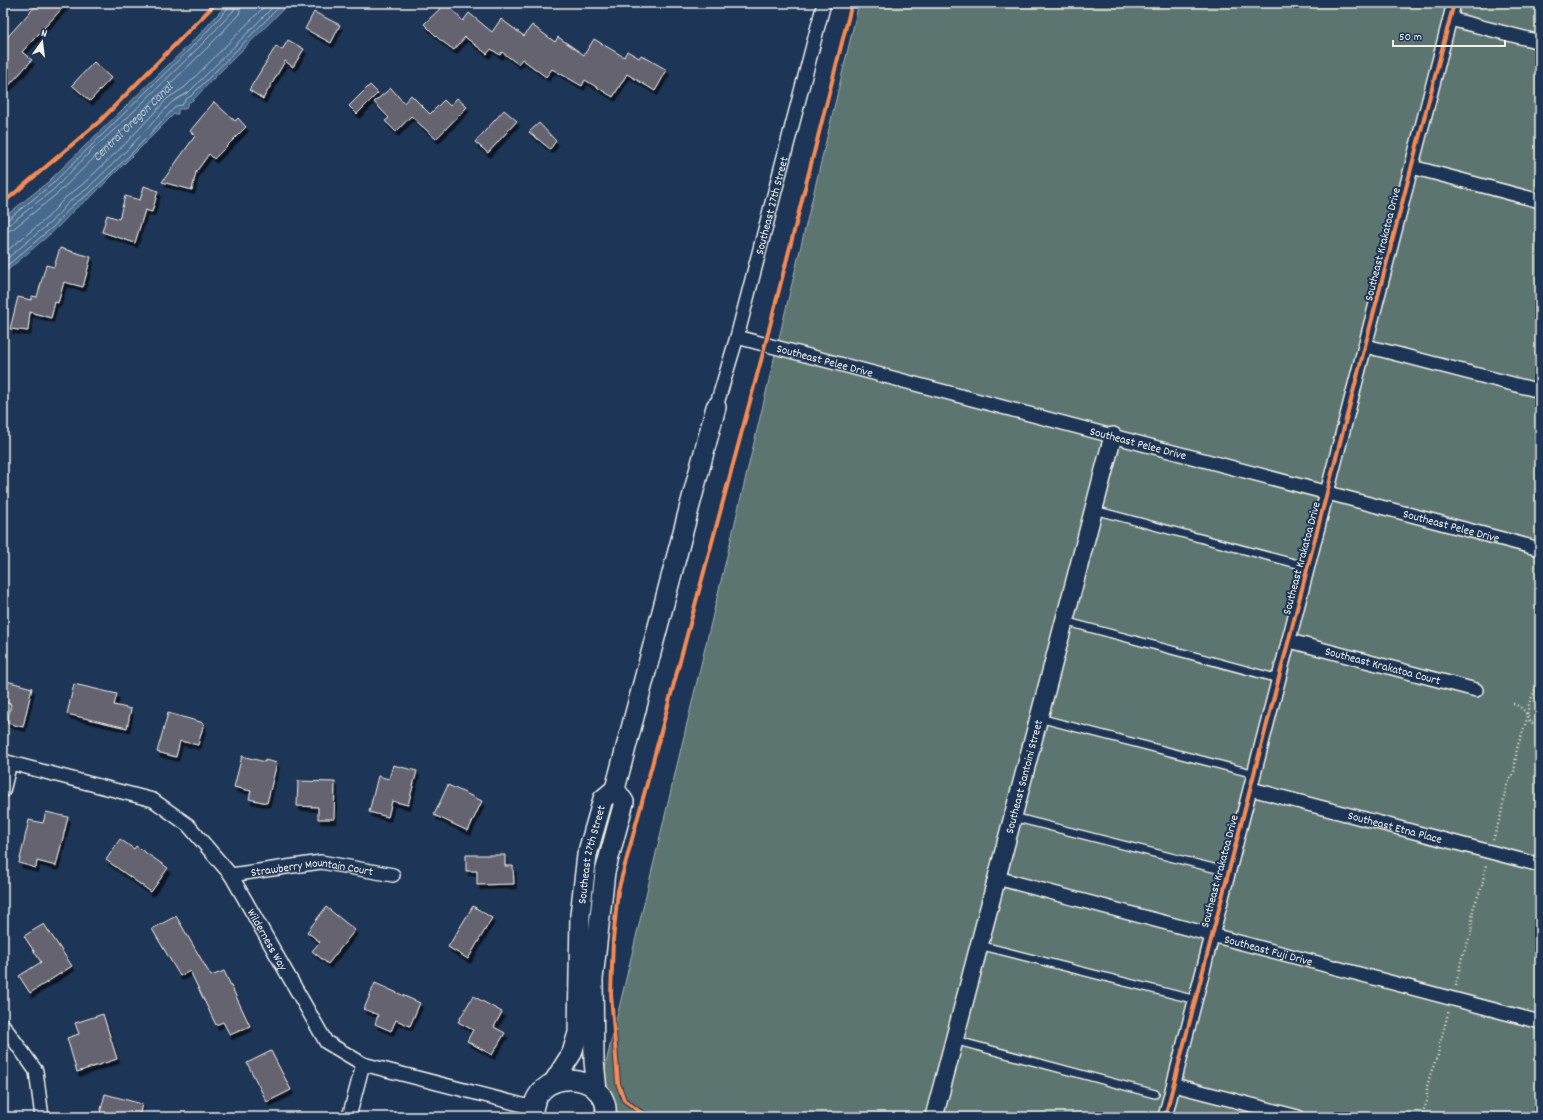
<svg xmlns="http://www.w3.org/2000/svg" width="1543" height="1120" font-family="Dekko,sans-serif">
	<defs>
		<filter id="shadow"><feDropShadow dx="2.5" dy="4.5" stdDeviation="0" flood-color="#0009"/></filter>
	</defs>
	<rect width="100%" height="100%" fill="#1d3557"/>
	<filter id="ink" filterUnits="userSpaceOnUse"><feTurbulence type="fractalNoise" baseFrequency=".025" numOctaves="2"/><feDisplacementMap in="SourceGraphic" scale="8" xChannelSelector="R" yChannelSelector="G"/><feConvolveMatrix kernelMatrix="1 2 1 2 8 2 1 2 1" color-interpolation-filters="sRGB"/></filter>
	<g filter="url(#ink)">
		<path fill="#5d7470" stroke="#a8b2ac" d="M859,3H1540V1117H593Z"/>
		<path fill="#476b8f" stroke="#8ca1b3" d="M228,3H289C258,36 224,66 193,100L189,102L185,109H178V114H174L92,196L76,208L56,229L3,274V218L48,182L199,35Z"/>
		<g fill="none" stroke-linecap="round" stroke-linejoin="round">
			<g stroke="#afbbc4" stroke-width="1">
				<path d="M3,221L7,220L51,185L202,37L229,7L231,3"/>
				<path d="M3,226L10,224L54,189L94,148L125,120L205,41L234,10L236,3"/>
				<path id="s1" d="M3,232L13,229L58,193L210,45L239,14L242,3"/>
				<path d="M3,254L47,218L66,197L83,184L125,144L168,98L185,87L268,3"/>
				<path d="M3,262L51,222L70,201L87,189L129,148L172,102L189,92L277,3"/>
				<path d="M3,269L54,226L73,205L90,193L133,152L176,106L182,105L186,99L191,96L283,3"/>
			</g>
		</g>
		<g fill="#656370" stroke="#f4f1e8" filter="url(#shadow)">
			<path d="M38,3H67L22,52L32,60L3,92V42Z"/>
			<path d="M446,3L463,21L469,13L492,32L501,19L524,36L532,25L555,42L558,37L584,55L594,39L624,57L627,51L639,58L641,55L667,70L655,91L627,74L613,97L585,80L582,86L552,69L546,77L522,59L518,64L502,52L500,55L491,49L487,54L465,37L454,50L439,39L424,24Z"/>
			<path d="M314,12L340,25L331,43L305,29Z"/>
			<path d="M288,40L304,49L293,67L285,61L263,99L249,90L276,46L282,50Z"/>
			<path d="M94,62L111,78L90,101L72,85Z"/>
			<path d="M370,85L378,93L357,114L349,106Z"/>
			<path d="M391,88L404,103L411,95L430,114L444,100L450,106L457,98L467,107L436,139L411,116L396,132L385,121L389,118L374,102Z"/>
			<path d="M214,102L235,121L238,118L246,127L214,159L209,154L196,172L192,190L162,182L195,136L190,131Z"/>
			<path d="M504,110L517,121L488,153L475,142Z"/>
			<path d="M539,123L556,141L550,149L529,132Z"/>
			<path d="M144,186L158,191L152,212L145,210L135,243L102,232L107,215L119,219L125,196L140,200Z"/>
			<path d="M60,248L91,257L83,287L64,282L58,303L55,302L51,318L30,312L28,331L10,329L18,297L31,300L32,296L37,297L46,265L54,267Z"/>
			<path d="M3,680L32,688L23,727L7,723L11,704L3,702Z"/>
			<path d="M74,684L117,694L114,705L131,709L127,728L67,714Z"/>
			<path d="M168,713L204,723L198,745L180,741L176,757L157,752Z"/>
			<path d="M242,756L265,762V760L277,763L267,803L249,799L251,791L234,787Z"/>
			<path d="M393,765L417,771L408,805L392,801L388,817L369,812L378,776L389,779Z"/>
			<path d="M298,781L335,782L334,819H318V807L297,806Z"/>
			<path d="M448,785L482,801L468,831L434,815Z"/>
			<path d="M46,812L68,817L56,866L37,861L36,868L19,863L29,820L43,823Z"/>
			<path d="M120,839L134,849L136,846L168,868L151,892L106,860Z"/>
			<path d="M466,855H505V866H513L514,884L477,885V871H466Z"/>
			<path d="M473,906L492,918L468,959L448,947Z"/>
			<path d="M326,907L355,930L328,964L312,951L320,942L307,932Z"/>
			<path d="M176,916L211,976L224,971L250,1026L230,1035L223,1022L216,1025L190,971L180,976L152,929Z"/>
			<path d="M44,924L72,966L30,993L19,976L41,962L24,936Z"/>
			<path d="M375,983L420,1003L410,1026L396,1020L391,1031L375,1024L378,1015L364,1009Z"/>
			<path d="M473,996L502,1012L494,1027L505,1033L492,1055L467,1041L473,1030L458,1022Z"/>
			<path d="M103,1014L117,1059L77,1072L67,1038L79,1034L75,1023Z"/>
			<path d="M271,1051L291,1090L267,1102L247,1063Z"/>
			<path d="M105,1094L142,1104L139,1117H99Z"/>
		</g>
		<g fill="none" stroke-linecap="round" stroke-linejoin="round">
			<defs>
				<g id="service">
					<path d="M1094,510L1309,567"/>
					<path d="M1064,621L1279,679"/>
					<path d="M1039,718L1255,774"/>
					<path d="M1013,817L1229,872"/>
					<path d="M979,945L1196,1000"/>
					<path d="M954,1040L1155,1094"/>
				</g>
				<g id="minor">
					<path d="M1450,19L1540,42"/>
					<path d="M1412,167L1540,201"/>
					<path id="s2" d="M737,337L1540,549"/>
					<path d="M1366,346L1540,391"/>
					<path id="s3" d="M716,407L737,337L824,3"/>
					<path id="s4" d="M1290,641L1476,690"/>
					<path id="s5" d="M3,761L153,800L188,825L231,875L326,1042L363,1064L534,1108"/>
					<path id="s6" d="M1251,789L1540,865"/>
					<path d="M3,791L10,763"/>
					<path id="s7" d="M231,875L321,862L393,875"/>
					<path id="s8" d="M997,878L1540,1022"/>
					<path d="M3,1025L36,1071L42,1117"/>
					<path d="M1174,1085L1298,1117"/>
					<path d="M349,1117L363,1064"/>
					<path d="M1165,1117L1454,3"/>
				</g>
				<g id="tertiary">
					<path id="s9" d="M934,1117L1113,436"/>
				</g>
				<g id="secondary">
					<path d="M615,789L716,407"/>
					<path id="s10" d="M553,1083L572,1053L578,1033L580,915L587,855L603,799L615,789"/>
					<path d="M597,1091L594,1061L593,979L605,872L624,802L615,789"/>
					<path d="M533,1117C530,1066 611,1069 606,1117"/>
				</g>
			</defs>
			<use href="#service" stroke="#f4f1e8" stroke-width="10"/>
			<use href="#minor" stroke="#f4f1e8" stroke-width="16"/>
			<use href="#tertiary" stroke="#f4f1e8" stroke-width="20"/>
			<use href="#secondary" stroke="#f4f1e8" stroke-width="22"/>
			<g stroke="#f4f1e8" stroke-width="2.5" stroke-dasharray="1 3" stroke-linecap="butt">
				<path d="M1513,704C1522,706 1527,713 1530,722L1540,726"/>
				<path d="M1493,840L1501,815L1506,787L1514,772L1517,748L1526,722L1529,704L1540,678"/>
				<path d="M1456,986L1462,957L1471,934L1473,909L1482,886L1486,864"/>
				<path d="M1421,1117L1427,1101V1087L1431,1072L1438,1055L1440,1043L1449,1010"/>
			</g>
			<use href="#service" stroke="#1d3557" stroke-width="7"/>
			<use href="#minor" stroke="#1d3557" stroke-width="13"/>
			<use href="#tertiary" stroke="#1d3557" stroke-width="17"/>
			<use href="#secondary" stroke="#1d3557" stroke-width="19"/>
			<defs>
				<g id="cycleway">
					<path d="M3,203L100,121L216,3"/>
					<path d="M664,1117L643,1114L624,1100L618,1083L611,994L613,940L618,891L763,353L852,3"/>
					<path d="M1165,1117L1454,3"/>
				</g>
			</defs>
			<use href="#cycleway" stroke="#1d3557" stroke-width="6"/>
			<use href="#cycleway" stroke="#f68b52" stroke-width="4"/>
		</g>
	</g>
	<g text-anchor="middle" stroke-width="4" stroke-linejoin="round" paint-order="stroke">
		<g font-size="12" fill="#f4f1e8" stroke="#1d3557">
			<text dy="4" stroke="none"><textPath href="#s3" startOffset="209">Southeast 27th Street</textPath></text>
			<text transform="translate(1382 244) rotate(-76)" y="4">Southeast Krakatoa Drive</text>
			<text dy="4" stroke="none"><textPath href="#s2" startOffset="91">Southeast Pelee Drive</textPath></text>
			<text dy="4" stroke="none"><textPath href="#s2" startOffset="415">Southeast Pelee Drive</textPath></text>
			<text dy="4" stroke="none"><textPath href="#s2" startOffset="739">Southeast Pelee Drive</textPath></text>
			<text transform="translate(1301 558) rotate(-75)" y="4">Southeast Krakatoa Drive</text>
			<text dy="4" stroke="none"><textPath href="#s4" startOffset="96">Southeast Krakatoa Court</textPath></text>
			<text dy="4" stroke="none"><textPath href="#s9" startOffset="352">Southeast Santoini Street</textPath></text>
			<text dy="4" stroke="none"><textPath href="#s6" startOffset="149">Southeast Etna Place</textPath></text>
			<text dy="4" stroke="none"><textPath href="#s10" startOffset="236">Southeast 27th Street</textPath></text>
			<text transform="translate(1219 871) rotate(-75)" y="4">Southeast Krakatoa Drive</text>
			<text dy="4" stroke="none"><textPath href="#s7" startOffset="82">Strawberry Mountain Court</textPath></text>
			<text dy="4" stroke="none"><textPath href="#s5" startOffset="338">Wilderness Way</textPath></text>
			<text dy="4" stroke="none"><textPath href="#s8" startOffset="281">Southeast Fuji Drive</textPath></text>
		</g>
		<g font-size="13" font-style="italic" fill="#b7c2c9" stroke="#1d3557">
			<text dy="5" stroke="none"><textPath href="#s1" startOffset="171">Central Oregon Canal</textPath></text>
		</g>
	</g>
	<rect width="1543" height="1120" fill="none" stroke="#1d3557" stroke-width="16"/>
	<rect x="8" y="8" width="1527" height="1104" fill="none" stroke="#f4f1e8" stroke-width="1.5" filter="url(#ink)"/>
	<g transform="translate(42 42) rotate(14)" stroke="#1d3557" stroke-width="3" paint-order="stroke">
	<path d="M0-3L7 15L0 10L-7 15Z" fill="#f4f1e8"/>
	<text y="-6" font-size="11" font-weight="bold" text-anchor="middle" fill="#f4f1e8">N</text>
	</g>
	<path d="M1393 40v6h112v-6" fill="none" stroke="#f4f1e8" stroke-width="2"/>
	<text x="1399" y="40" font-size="12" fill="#f4f1e8" stroke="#1d3557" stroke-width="3" paint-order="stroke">50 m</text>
</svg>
